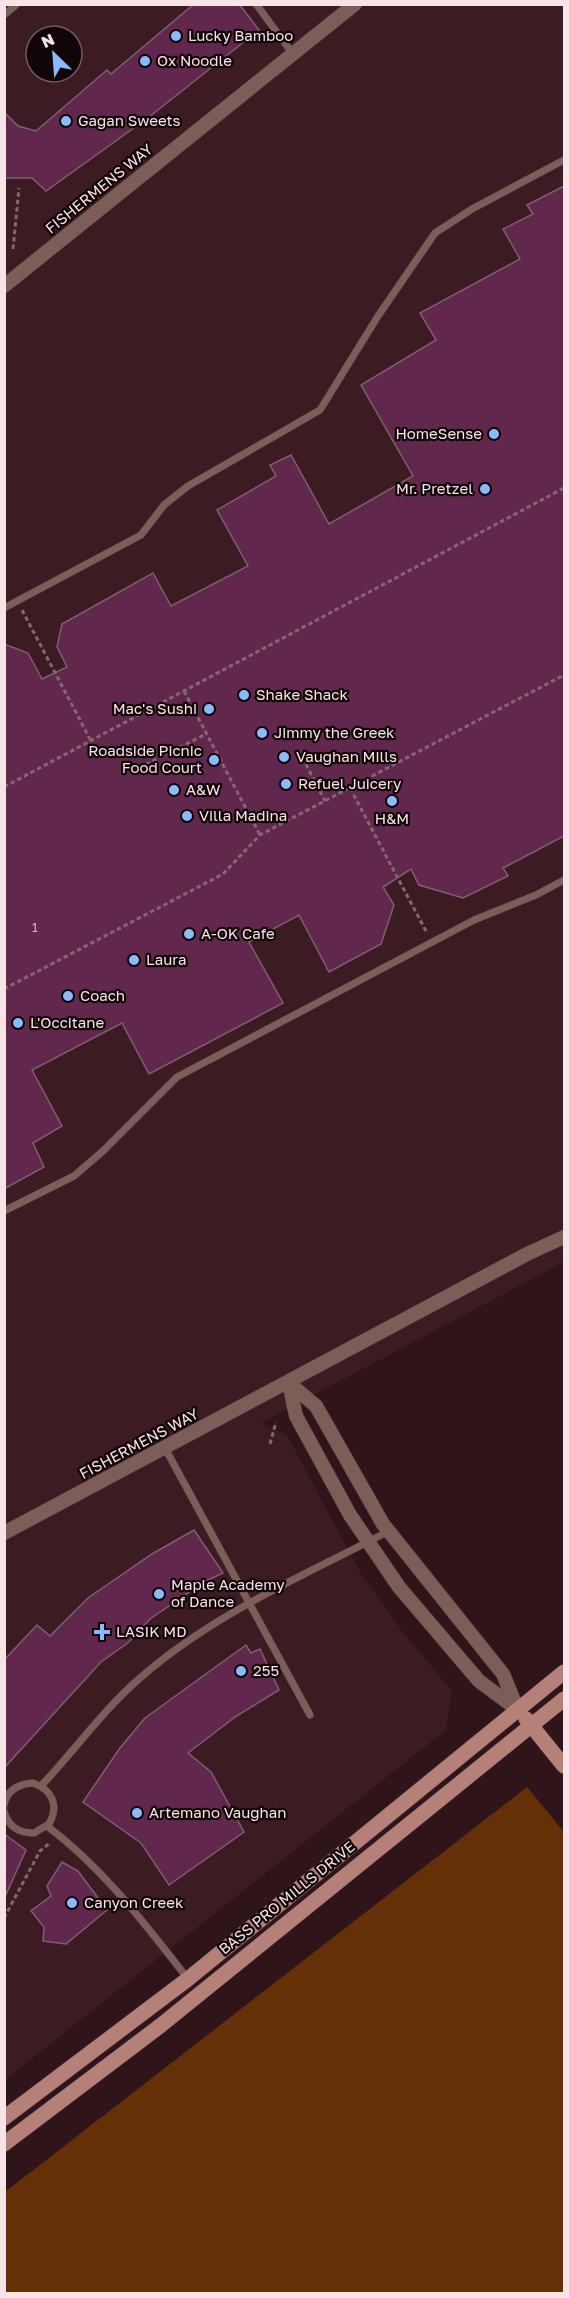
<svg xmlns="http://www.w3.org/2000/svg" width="569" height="2298" font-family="'Golos Text',sans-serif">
	<rect width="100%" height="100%" fill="#2f141a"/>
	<path fill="#3d1b23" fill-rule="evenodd" d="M5,5H564V1262L261,1423L287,1435L360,1572L402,1631L452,1691L446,1730L5,2080ZM36,36H72V72H36Z"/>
	<path fill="#653008" d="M527,1787L564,1832V2293H5V2192Z"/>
	<g fill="#62274c" stroke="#7d6070" stroke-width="1.5">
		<path d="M194,4H239L259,30L149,117L46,191L32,178H4V112L18,126L36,131L107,70L111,74Z"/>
		<path d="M564,186V836L503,868L508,876L463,898L419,885L411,869L383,887L394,905L381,944L329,972L299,915L249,942L283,1003L149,1074L122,1023L32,1070L62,1126L33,1143L44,1167L4,1189V644L28,653L42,679L67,667L57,647L62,624L153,573L171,606L248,566L217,510L276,476L270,465L291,455L329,524L413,476L361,385L436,340L420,313L520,259L503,229L533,214L527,205Z"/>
		<path d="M194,1530L223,1573L204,1582L150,1619L129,1642L101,1662L4,1768V1660L37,1625L50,1636L88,1598L152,1554Z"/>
		<path d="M246,1645L251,1653L260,1649L279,1690L235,1717L188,1753L211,1772L244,1832L169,1885L141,1843L83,1802L120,1748L145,1718Z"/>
		<path d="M4,1834L26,1850L4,1899Z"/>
		<path d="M62,1862L78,1871L107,1910L66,1944L43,1941L44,1927L31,1911L51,1896L47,1886Z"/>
	</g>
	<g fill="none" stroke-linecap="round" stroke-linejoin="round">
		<defs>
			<g id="lane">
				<path d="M256,4L293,54"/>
				<path d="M4,15L17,4"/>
				<path d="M4,608L141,535L164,505L188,486L320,410L378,316L435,233L472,209L564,160"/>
				<path d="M4,1211L74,1176L103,1151L177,1077L474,920L536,895L564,880"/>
				<path d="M165,1448L310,1715"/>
				<path d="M41,1786C75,1750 103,1710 140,1678C213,1614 305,1575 389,1531"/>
				<path d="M4,1805C7,1790 18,1784 33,1783C53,1790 59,1806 49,1824L34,1833C19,1833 8,1827 4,1811"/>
				<path d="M47,1826C104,1869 144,1923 188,1979"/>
			</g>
			<g id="street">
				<path d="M4,286L355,4"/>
				<path d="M289,1383L296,1416L350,1515L399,1587L479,1681L518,1710"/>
				<path d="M289,1383L316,1406L383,1524L503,1674L517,1708"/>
				<path d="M4,1533L527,1254L564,1237"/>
			</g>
			<g id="secondary">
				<path d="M526,1719L564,1766"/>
				<path d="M4,2118L188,1979L564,1672"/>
				<path d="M4,2144L160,2026L564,1699"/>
			</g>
		</defs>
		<use href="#lane" stroke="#4b3137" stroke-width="8"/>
		<use href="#street" stroke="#4b3137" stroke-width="15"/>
		<use href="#secondary" stroke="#4b3137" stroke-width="16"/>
		<g stroke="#82696e" stroke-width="3" stroke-dasharray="4.5 3" stroke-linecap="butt">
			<path d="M13,249L19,188"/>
			<path d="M22,610L91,741"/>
			<path d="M184,691L260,835"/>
			<path d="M299,751L325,801"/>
			<path d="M139,768L206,734"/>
			<path d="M4,787L564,488"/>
			<path d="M350,788L427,933"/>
			<path d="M4,989L223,874L260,835L564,675"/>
			<path d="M270,1444L276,1422"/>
			<path d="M4,1918L40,1851L50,1843"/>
		</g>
		<use href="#lane" stroke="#7d5d57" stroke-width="7"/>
		<use href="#street" stroke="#7d5d57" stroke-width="14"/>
		<use href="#secondary" stroke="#b48078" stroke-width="15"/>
	</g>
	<g fill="#88bafc" stroke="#100507" stroke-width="2">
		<circle cx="176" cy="36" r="6"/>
		<circle cx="145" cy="61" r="6"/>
		<circle cx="66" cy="121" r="6"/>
		<circle cx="494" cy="434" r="6"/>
		<circle cx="485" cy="489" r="6"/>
		<circle cx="244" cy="695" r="6"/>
		<circle cx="209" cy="709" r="6"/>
		<circle cx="262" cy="733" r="6"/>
		<circle cx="284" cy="757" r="6"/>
		<circle cx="214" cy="760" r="6"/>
		<circle cx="286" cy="784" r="6"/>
		<circle cx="174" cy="790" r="6"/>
		<circle cx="392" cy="801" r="6"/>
		<circle cx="187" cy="816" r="6"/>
		<circle cx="189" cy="934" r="6"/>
		<circle cx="134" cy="960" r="6"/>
		<circle cx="68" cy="996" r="6"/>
		<circle cx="18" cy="1023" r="6"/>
		<circle cx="159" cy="1594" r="6"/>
		<path d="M99 1623h6v6h6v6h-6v6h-6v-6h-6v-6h6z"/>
		<circle cx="241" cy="1671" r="6"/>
		<circle cx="137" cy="1813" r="6"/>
		<circle cx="72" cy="1903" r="6"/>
	</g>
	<g text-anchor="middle" stroke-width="4.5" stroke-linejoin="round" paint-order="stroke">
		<g font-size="12" fill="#d2b5c0">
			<text x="35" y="932">1</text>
		</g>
		<g font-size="15" fill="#f8e4e7" stroke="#100507" text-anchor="start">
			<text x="188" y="41">Lucky Bamboo</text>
			<text x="157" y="66">Ox Noodle</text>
			<text x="78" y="126">Gagan Sweets</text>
			<text x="482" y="439" text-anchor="end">HomeSense</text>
			<text x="473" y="494" text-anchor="end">Mr. Pretzel</text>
			<text x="256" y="700">Shake Shack</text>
			<text x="197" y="714" text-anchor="end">Mac's Sushi</text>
			<text x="274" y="738">Jimmy the Greek</text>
			<text x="202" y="756" text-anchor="end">Roadside Picnic<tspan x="202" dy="17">Food Court</tspan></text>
			<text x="296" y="762">Vaughan Mills</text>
			<text x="298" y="789">Refuel Juicery</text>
			<text x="186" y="795">A&amp;W</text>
			<text x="199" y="821">Villa Madina</text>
			<text x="392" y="824" text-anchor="middle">H&amp;M</text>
			<text x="201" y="939">A-OK Cafe</text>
			<text x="146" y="965">Laura</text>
			<text x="80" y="1001">Coach</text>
			<text x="30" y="1028">L'Occitane</text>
			<text x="171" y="1590">Maple Academy<tspan x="171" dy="17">of Dance</tspan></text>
			<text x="116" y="1637">LASIK MD</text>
			<text x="253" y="1676">255</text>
			<text x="149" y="1818">Artemano Vaughan</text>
			<text x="84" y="1908">Canyon Creek</text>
		</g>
		<g font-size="15" fill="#f8e4e7" stroke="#100507">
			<text transform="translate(99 189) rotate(-39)" y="5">FISHERMENS WAY</text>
			<text transform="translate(139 1444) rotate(-28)" y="5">FISHERMENS WAY</text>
			<text transform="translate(287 1898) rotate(-39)" y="5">BASS PRO MILLS DRIVE</text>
		</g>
	</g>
	<rect width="569" height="2298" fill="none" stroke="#f8e4e7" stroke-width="12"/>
	<g transform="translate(54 54) rotate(335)"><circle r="28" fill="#100507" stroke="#6d5e61" stroke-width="1.5"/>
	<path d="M0-4.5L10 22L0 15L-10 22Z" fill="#88bafc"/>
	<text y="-9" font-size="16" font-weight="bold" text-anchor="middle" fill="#f8e4e7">N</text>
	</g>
</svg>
